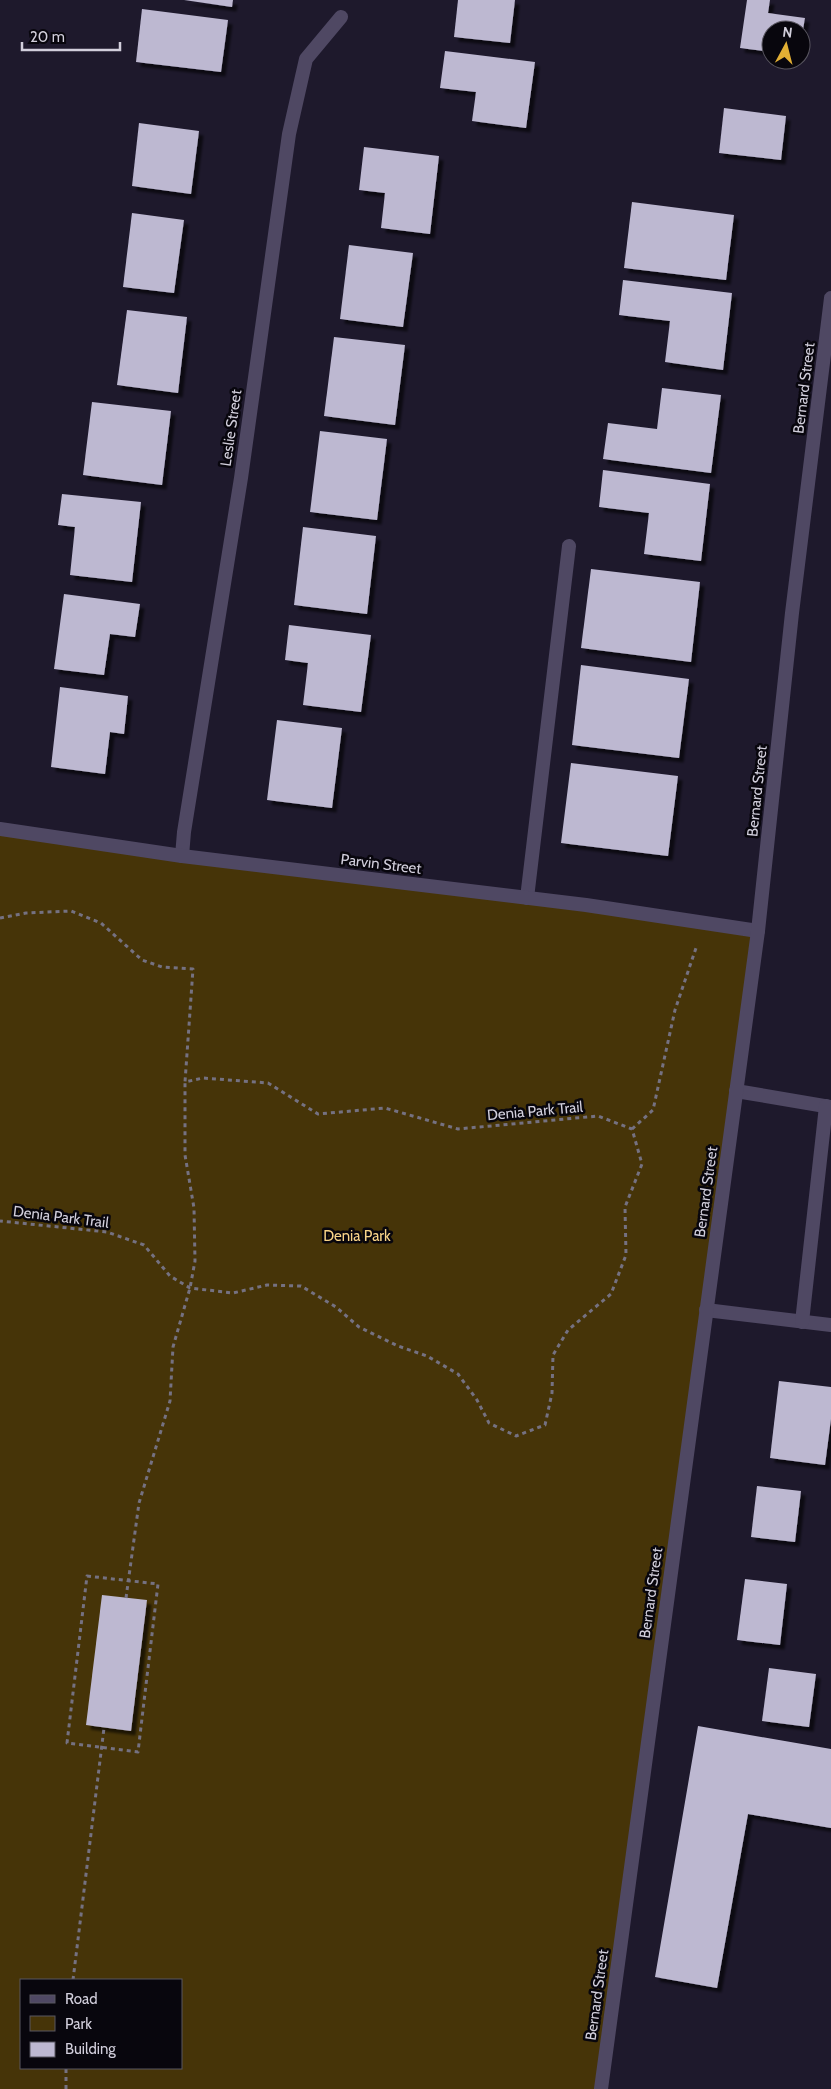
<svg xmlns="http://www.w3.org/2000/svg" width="831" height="2089" font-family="Cabin,sans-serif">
	<defs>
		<filter id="shadow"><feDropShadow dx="4.5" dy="4.5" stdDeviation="1" flood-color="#0009"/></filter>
	</defs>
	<rect width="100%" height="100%" fill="#1e192c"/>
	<path fill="#463408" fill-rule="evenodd" d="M0,827L758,931L605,2089H0ZM21,1980H181V2068H21Z"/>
	<g fill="#bdb8d1" filter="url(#shadow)">
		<path d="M184,0H233L232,7Z"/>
		<path d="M458,0H515L510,43L454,37Z"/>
		<path d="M747,0H770L768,13L805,18L802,35L801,30H771V52L740,48Z"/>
		<path d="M142,9L228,20L221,72L136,62Z"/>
		<path d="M445,51L535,62L526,128L472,121L476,92L440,88Z"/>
		<path d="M724,108L786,116L781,160L719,153Z"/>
		<path d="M139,123L199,131L191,194L132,186Z"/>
		<path d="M364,147L439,156L430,234L381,228L385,193L359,190Z"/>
		<path d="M632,202L734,215L726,280L624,268Z"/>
		<path d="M132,213L184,220L174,293L123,287Z"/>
		<path d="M349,245L413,253L403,327L340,319Z"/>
		<path d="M623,280L732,293L723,370L665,362L670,321L619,315Z"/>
		<path d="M127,310L187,317L178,393L117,385Z"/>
		<path d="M334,337L405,345L395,425L324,416Z"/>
		<path d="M662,388L721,395L711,473L603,459L608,423L657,429Z"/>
		<path d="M92,402L171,411L162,485L83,475Z"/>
		<path d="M320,431L387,439L377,520L310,512Z"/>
		<path d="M603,470L710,484L701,561L644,554L649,513L599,507Z"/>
		<path d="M62,494L141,502L132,582L70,575L75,527L58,525Z"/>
		<path d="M303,527L376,536L367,614L294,605Z"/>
		<path d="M591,569L700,582L691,662L581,648Z"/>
		<path d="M64,594L140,604L135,637L110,634L104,675L54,669Z"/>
		<path d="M289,625L371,635L361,712L303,705L308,663L285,660Z"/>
		<path d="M581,665L689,679L679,758L572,745Z"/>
		<path d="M60,687L128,696L124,734L110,732L105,774L51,767Z"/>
		<path d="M277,720L342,728L332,808L267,800Z"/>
		<path d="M571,763L678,776L668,856L561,843Z"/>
		<path d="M779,1381L831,1387V1419L825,1465L770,1458Z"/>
		<path d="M757,1486L801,1491L795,1542L751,1537Z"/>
		<path d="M745,1579L787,1584L780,1645L737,1640Z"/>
		<path d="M102,1595L147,1600L131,1731L86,1725Z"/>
		<path d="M769,1668L816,1674L809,1727L762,1721Z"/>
		<path d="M698,1726L831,1749V1828L748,1814L717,1988L655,1977Z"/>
	</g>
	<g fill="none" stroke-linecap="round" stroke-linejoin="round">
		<g stroke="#757181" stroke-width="3" stroke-dasharray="4 4" stroke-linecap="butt">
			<path d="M0,918L26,913L71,911L101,923L142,960L162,967L193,969L185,1082L203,1078L268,1083L318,1114L385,1108L458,1129L598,1116L632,1129L642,1164L625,1207L626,1255L611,1294L568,1330L553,1355L552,1393L545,1425L516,1436L489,1423L477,1400L458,1374L427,1356L398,1346L359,1327L336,1307L301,1286L267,1285L233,1293L190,1288L170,1276L144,1245L107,1232L0,1221"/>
			<path d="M632,1129L653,1110L675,1010L697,945"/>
			<path d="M87,1576L158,1584L138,1752L67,1743Z"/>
			<path d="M126,1598L139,1503L170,1401L173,1347L190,1288L195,1261L194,1208L185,1155V1082"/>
			<path d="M73,1980L104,1728"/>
			<path d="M66,2089V2068"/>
		</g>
		<g stroke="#4f4863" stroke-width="14">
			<path d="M527,898L569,546"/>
			<path d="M736,1091L831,1107"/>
			<path d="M706,1310L831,1325"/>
			<path d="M802,1322L826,1106"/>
		</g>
		<path stroke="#4f4863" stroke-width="14" d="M182,856L184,832L241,478L289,134L306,59L341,17"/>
		<g stroke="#4f4863" stroke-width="14">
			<path d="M0,829L182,856L586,905L758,931"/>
			<path d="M601,2089L758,931L792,613L831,298"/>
		</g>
	</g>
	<g text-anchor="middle" stroke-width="5" stroke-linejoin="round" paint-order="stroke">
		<g font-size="15" fill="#d2cfdc" stroke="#08060d">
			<text transform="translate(804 388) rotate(-83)" y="5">Bernard Street</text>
			<text transform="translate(231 428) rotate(-82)" y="5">Leslie Street</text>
			<text transform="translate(757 791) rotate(-84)" y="5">Bernard Street</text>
			<text transform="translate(381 864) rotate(7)" y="5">Parvin Street</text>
			<text transform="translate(535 1111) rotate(-5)" y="5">Denia Park Trail</text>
			<text transform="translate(706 1192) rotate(-82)" y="5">Bernard Street</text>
			<text transform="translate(61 1217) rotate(7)" y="5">Denia Park Trail</text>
			<text transform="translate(651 1593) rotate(-82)" y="5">Bernard Street</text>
			<text transform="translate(597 1995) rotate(-82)" y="5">Bernard Street</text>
		</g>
		<g font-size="15" fill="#f9d488" stroke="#08060d">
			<text x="357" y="1241">Denia Park</text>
		</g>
	</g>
	<rect x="20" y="1979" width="162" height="90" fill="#08060d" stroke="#595660"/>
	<rect x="30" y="1995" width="25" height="8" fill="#4f4863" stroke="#595660"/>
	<text x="65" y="2004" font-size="15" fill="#d2cfdc">Road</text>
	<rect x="30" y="2016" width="25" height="15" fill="#463408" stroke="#595660"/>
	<text x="65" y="2029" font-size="15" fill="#d2cfdc">Park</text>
	<rect x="30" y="2042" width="25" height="15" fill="#bdb8d1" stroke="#595660"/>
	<text x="65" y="2054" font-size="15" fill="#d2cfdc">Building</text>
	<g transform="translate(786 45) rotate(7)"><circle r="24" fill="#08060d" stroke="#595660"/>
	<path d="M0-4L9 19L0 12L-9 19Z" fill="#e2af34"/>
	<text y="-8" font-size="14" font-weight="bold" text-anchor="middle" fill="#d2cfdc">N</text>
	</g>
	<path d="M22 42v8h98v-8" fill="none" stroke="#d2cfdc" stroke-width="2.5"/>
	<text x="30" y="42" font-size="15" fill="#d2cfdc" stroke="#08060d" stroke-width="4" paint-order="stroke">20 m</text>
</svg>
